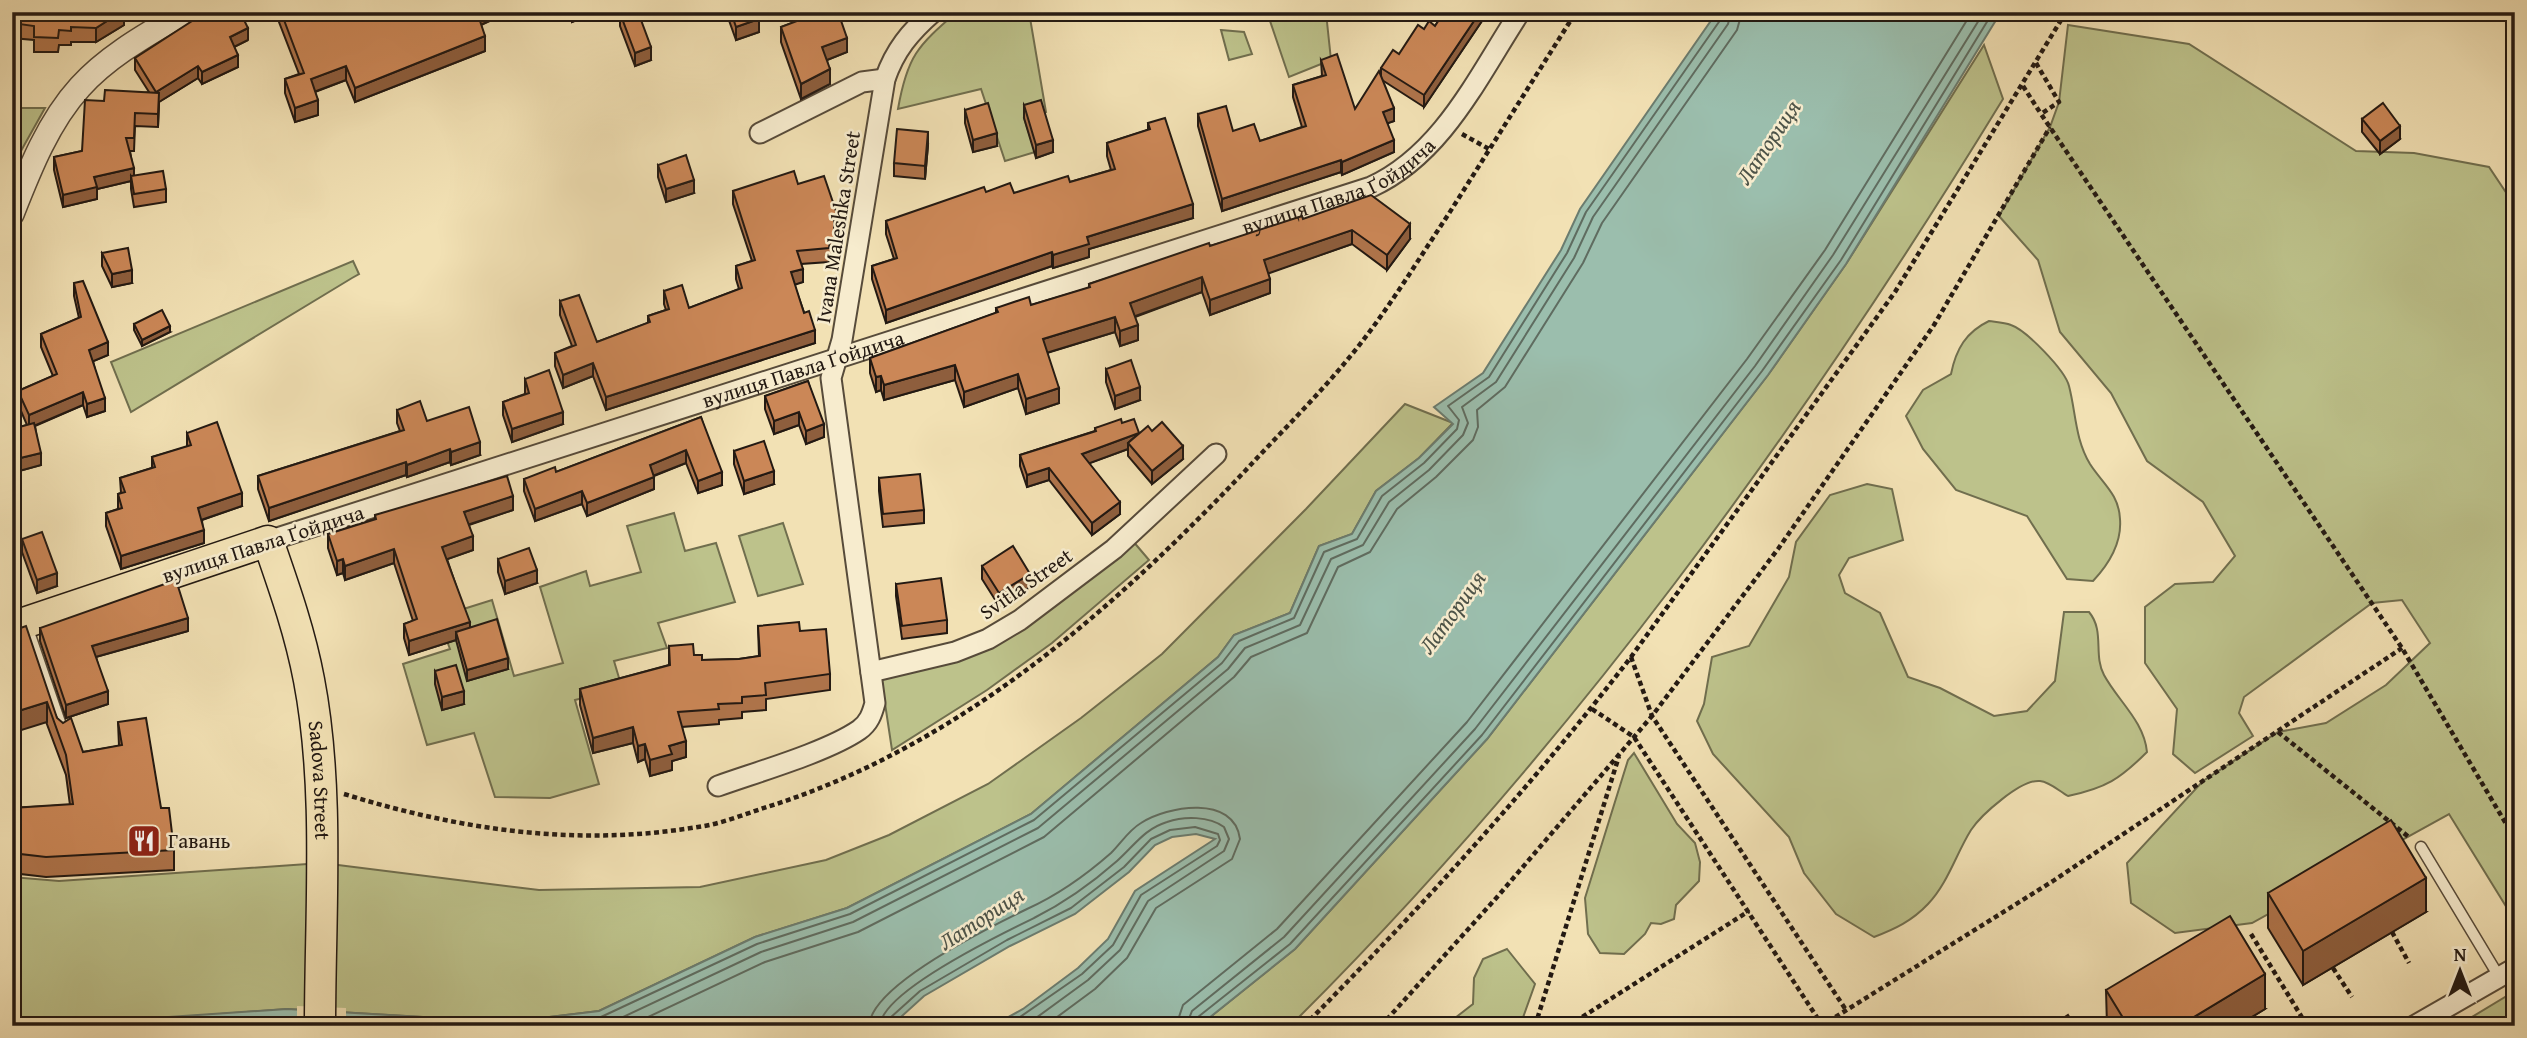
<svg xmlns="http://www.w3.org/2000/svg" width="2527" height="1038" font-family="'Gentium Book Plus',serif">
	<rect width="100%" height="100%" fill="#f2e1b4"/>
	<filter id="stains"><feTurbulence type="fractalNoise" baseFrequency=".00286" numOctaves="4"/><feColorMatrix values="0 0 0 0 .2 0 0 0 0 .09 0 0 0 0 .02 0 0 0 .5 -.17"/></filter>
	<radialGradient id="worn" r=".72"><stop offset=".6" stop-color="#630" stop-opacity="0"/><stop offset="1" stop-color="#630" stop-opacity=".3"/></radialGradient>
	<g fill="#bdc28b" stroke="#706e4e" stroke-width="2">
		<path d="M957,12H1029L1046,112L1024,118L1035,152L1005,161L981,89L898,109C907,57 917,46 957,12Z"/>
		<path d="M1267,12H1333L1327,22L1331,60L1289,77Z"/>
		<path d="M2068,25L2189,44L2356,151L2414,153L2489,167L2515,206V921L2449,814L2252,923L2175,933L2131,903L2127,863L2203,781L2278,732L2326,723L2386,685L2430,643L2402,600L2372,603L2244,697L2239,713L2253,736L2195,773L2173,754L2177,709L2145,663V607L2175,584L2213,582L2235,556L2203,502L2147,461L2111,393L2060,332L2038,260L1999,216L2050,127L2059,102Z"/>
		<path d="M1221,30L1244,32L1252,54L1229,60Z"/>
		<path d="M1984,45L2003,99C1800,431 1568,750 1290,1026H1199L1295,949L1487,739L1768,375L1846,264Z"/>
		<path d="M12,108H45L12,167Z"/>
		<path d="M353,261L359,274L352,278L131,412L111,362Z"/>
		<path d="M1989,321C1996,322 2004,322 2011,325C2026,330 2065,370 2069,386C2076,413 2075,439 2090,464C2102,483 2119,494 2120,519C2122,544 2108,565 2093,581L2067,579L2027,516L1956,490L1923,449L1906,416L1923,390L1951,374C1956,349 1966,332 1989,321Z"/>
		<path d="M1405,404L1453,423L1419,458L1376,491L1352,534L1319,546L1290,613L1234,635L1218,657L1031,814L847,908L755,937L599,1011L508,1022L287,1009L100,1023L12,1026V877L59,881L322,863L539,890L700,887L826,860L889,835L988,784L1081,718L1162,654L1306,509Z"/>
		<path d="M1867,484L1892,489L1903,540L1849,558L1839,575L1845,593L1880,613L1908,677L1940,688L1994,716L2027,711L2055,681L2064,612H2089C2105,631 2093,655 2104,675C2118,701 2144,721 2147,752C2120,779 2106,788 2068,796C2059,791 2050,782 2040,781C2021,779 1981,815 1971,830C1956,854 1948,883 1928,904C1912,921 1895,929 1874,937L1836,914L1804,873L1789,837L1713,754L1697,721L1704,704L1712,657L1749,646L1789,577L1796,542L1830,495Z"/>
		<path d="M674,513L685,551L716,543L735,602L658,623L667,648L614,661L622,688L575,700L599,784L550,798L495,797L474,733L427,745L403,664L450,649L438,617L492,600L514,676L563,663L540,587L586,571L590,586L641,572L627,526Z"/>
		<path d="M783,523L803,584L758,596L739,536Z"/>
		<path d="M1132,540L1149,560L1052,643L987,690L892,750L881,677L989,645Z"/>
		<path d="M1634,753L1677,824L1695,843L1700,862L1699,881L1676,905L1674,919L1661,924L1651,923L1645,934L1624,954L1600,953L1588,934L1585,898L1628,760Z"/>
		<path d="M1507,949L1535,984L1520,1026H1420L1433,1018H1455L1473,1004L1474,978L1483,959Z"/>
		<path d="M2515,991V1026H2457Z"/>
	</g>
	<path fill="#9bbead" stroke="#6b7c6f" stroke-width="2" d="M1717,12H2001L1846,264L1768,375L1487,739L1295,949L1199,1026H992L1023,1009L1078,968L1108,939L1135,891L1215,839L1196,834L1172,837L1155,845L1129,872L1075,914L1010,946L924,996L891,1026H36L287,1009L508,1022L599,1011L755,937L847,908L1031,814L1218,657L1234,635L1290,613L1319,546L1352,534L1376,491L1419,458L1453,424L1434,407L1483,373L1561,250L1580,209Z"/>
	<path fill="#f2e1b4" d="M297,1006L346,1008V1026H297Z"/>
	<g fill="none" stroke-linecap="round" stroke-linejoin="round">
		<g stroke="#5f6c60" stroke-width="2">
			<path d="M337,1018L465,1026"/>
			<path d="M158,1026L303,1017"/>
			<path d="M536,1026L601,1017L757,944L850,914L1034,820L1222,663L1239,641L1294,618L1324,552L1357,539L1382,496L1424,463L1457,429L1459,420L1448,406L1489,377L1567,253L1586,212L1721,19L1722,12"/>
			<path d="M604,1026L761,952L853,922L1038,828L1228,669L1245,648L1300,625L1331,559L1363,545L1389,502L1429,470L1463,435L1468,423L1462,407L1496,382L1574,258L1593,217L1728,24L1731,12"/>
			<path d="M629,1026L765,962L858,932L1044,837L1234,677L1251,657L1307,633L1338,567L1370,552L1397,509L1436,477L1473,440L1478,427L1477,410L1505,387L1583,263L1602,223L1737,30L1742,12"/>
			<path d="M869,1026C871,985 992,926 1027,909C1058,895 1086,875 1111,853C1121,843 1129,830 1141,823C1167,806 1234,794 1240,839L1232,859L1156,908L1127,958L1095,989L1045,1026"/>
			<path d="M880,1026C881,992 1003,933 1034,918C1064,903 1092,883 1117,861C1134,846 1144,829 1167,822C1184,816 1209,816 1224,827L1229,839L1224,851L1148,901L1120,950L1088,980L1025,1026"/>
			<path d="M889,1026L890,1018L920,991L1007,940L1071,908L1124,867L1151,839L1170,830L1195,827L1218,834L1220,840L1217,846L1141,895L1113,945L1082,974L1007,1026"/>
			<path d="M1176,1026L1183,1005L1277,929L1467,722L1747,359L1825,250L1972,12"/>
			<path d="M1186,1026L1192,1011L1284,937L1475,729L1755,366L1833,255L1984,12"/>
			<path d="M1195,1026L1198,1017L1290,944L1482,735L1762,371L1841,260L1993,12"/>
		</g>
		<defs>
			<g id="service">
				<path d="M27,626L63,731"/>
				<path d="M2421,847L2498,975"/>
			</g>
			<g id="minor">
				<path d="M760,133L862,82L885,79"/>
				<path id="s1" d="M268,541L1371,187C1443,154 1478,76 1520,12"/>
				<path d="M871,672L955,652L988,639L1020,620L1114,549L1216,454"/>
				<path d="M718,786C757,772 827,752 859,730C869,723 872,714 875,703L831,378L842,340L885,79C895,50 910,32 933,12"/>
				<path d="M2414,1026L2515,968"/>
			</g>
			<path id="tertiary" d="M12,214C29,171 48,122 80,87C109,55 148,34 185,12"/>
			<g id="primary">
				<path id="s2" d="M12,627L268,541C284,587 300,632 309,680C330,789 320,914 320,1026"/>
			</g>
		</defs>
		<use href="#service" stroke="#574b3a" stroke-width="13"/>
		<use href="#minor" stroke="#574b3a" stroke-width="23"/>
		<use href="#tertiary" stroke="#574b3a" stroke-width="26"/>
		<use href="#primary" stroke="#231912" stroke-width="33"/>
		<g stroke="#231912" stroke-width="4.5" stroke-dasharray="5 3.5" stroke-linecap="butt">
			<path d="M2036,63L2059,102L2041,114L2402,648L2515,839"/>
			<path d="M2023,86L2041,114"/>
			<path d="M1462,134L1489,149"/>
			<path d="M1631,657L1652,716L1846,1010"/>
			<path d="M1592,709L1634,737L1822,1025"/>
			<path d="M2278,732L2410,838"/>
			<path d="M344,794C461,830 576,847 698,827C721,824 745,814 767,807C957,747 1110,613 1245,471C1279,434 1316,398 1348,359C1385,315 1416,263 1448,215C1491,147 1533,80 1576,12"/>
			<path d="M2392,932L2409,963"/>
			<path d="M2251,934L2306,1024"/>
			<path d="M2333,968L2352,997"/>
			<path d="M1304,1026C1419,910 1531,787 1631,657L1895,292L2066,12"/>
			<path d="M1381,1026L1498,896L1652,716L1778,549L1934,325L2050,127"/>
			<path d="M1535,1026L1619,756"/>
			<path d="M1568,1026L1749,911"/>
			<path d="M1821,1026L2053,881L2402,648"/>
		</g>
		<use href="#service" stroke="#f7ecce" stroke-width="10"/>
		<use href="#minor" stroke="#f7ecce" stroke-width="19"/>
		<use href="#tertiary" stroke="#f7ecce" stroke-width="23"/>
		<use href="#primary" stroke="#f2e1b4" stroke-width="30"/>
	</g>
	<g fill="#af744b" stroke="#231912" stroke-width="2">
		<path d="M12,12L124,18V25L96,42H71V45H59L58,52H34V40L12,38Z"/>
		<path d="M279,12H509L481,25L485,51L355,102L346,80L315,92L318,115L295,122L285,93V79L299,74L279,22Z"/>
		<path d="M569,12H590V15L572,22Z"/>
		<path d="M726,12H756L759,32L736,40Z"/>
		<path d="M807,12H854V14L840,19L847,52L827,60L830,84L801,99L781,42V27L808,17Z"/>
		<path d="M1444,12H1488L1424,107L1382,80L1394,121L1387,123L1394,152L1342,175L1341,172L1222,211L1198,126V114L1233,131L1260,141L1302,127L1293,97V85L1322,76L1321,60L1355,109L1381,78V68L1399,54L1424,29L1435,26Z"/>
		<path d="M620,13L651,60L635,66L620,26Z"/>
		<path d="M248,40L234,47L238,67L202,84L198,78L159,102L158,127L135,126L134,151H130L134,176L166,189V202L134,207L131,189V181L97,189V199L63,207L54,170V157L82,151L104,101L149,92L135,70V58Z"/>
		<path d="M1024,105L1053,152L1036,158L1024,118Z"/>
		<path d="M965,110L997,146L973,152L965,123Z"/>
		<path d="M2362,119L2400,139L2380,154L2362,132Z"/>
		<path d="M1148,123L1193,218L1089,249V257L1053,268L1052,266L886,323L872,279V266L894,259L886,234V221L986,192L1014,193L1070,182L1111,170L1107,156V143L1148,130Z"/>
		<path d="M928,145L925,179L894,176V163Z"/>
		<path d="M658,165L694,193L666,202L658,177Z"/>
		<path d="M798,184L837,227L834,228V254H830L829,262L801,264L803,282L794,284L815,343L606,410L593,376L563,388L555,366V353L572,346L560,315V301L597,342L648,323V316L666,310L664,304V291L689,308L739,289L736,279V266L752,261L733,204V191Z"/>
		<path d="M1303,219L1410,239L1387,270L1352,244L1268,273L1270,293L1226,309L1210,315L1202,292L1135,317L1138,340L1120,346L1115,332L1047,353L1059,403L1026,414L1018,388L964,407L955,380L884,400L881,390L876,392L870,373V358L996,313V308L1031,305L1089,288V284L1210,246Z"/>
		<path d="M102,253L132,283L112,287L102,266Z"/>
		<path d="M74,283L108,355L93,361L105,411L87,417L83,405L35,426L41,465L12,473V429L27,425L18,404V391L53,376L41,347V334L79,318L74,296Z"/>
		<path d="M134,324L170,332L142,346L134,330Z"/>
		<path d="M1106,369L1140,400L1115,409L1106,382Z"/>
		<path d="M525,379L563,424L512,442L503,415V402L525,394Z"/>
		<path d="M808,381L824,437L806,444L799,425L774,434L765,409V396Z"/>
		<path d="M397,410L427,421L480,455L451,465L450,462L407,477L406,475L269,521L258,489V476L400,431L397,423Z"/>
		<path d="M701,417L722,485L698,493L686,463L654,476V489L587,516L582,504L535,521L524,491V479L556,472Z"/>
		<path d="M1122,423L1139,433L1152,431L1183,459L1152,484L1128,456V449L1089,463L1120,514L1092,535L1049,480L1027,487L1020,466V455L1095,431V428Z"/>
		<path d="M187,433L242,506L202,520L204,543L121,569L106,526V513L118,509V494L121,493L120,478L152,468V457L187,447Z"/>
		<path d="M734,451L774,484L744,494L734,464Z"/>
		<path d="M879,478L924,510V523L883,527L879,491Z"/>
		<path d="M513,510L469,525L473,550L447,559L470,627L508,669L467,681L456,640L409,655L404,638V624L413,621L394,563L345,580L343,573L337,575L328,548V534L375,519V515Z"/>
		<path d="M22,539L57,586L37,593L22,552Z"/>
		<path d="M498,559L537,583L505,594L498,572Z"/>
		<path d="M982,566L1030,587L999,606L982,579Z"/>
		<path d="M896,584L947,620V633L902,639L896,596Z"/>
		<path d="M758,626L800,631L830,674V690L766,699V710L742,712V718L719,720V724L682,727L686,757L672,761V770L650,776L645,759L638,762L633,743L593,753L580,705V689L669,665V646L694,655L702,660L739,659L759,656Z"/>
		<path d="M40,628L188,631L96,657L108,704L66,718L40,641Z"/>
		<path d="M12,631L57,718L83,752L119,746L118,722L161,808L174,850V870L46,877L12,873V808L70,805L66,775Z"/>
		<path d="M435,671L464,704L442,710L435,684Z"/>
		<path d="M2268,893L2426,912L2303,985L2268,928Z"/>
		<path d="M2106,990L2265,1009L2237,1026H2107Z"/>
	</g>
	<g fill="#8e5e3d" stroke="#231912" stroke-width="2">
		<path d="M121,12H132L124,18V25L96,42V28Z"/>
		<path d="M477,12H509L476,27Z"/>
		<path d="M572,12H590V15L572,22Z"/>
		<path d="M835,12H854V14L835,21Z"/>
		<path d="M1480,12H1488L1424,107V95Z"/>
		<path d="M759,19V32L736,40V27Z"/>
		<path d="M248,28V40L230,49V37Z"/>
		<path d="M485,36V51L355,102V88Z"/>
		<path d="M847,38V52L822,62V47Z"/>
		<path d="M651,47V60L635,66V53Z"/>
		<path d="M238,55V67L202,84V72Z"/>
		<path d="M198,66V78L159,102L158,127V103L156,92Z"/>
		<path d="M346,66V80L311,93V79Z"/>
		<path d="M830,69V84L801,99V84Z"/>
		<path d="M318,100V115L295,122V108Z"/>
		<path d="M1394,108V121L1383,125V112Z"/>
		<path d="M2400,126V139L2380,154V141Z"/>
		<path d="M928,132V145L925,179V166Z"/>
		<path d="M997,133V146L973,152V140Z"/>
		<path d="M1053,140V152L1036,158V145Z"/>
		<path d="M1394,140V152L1342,175V162Z"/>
		<path d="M1341,160V172L1222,211V199Z"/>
		<path d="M134,168V180L131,176V181L97,189V199L63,207V195L94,177Z"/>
		<path d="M694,180V193L666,202V189Z"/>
		<path d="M1193,204V218L1089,249V257L1053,268V255L1087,237Z"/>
		<path d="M837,214V227L834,228V215Z"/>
		<path d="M1410,224V239L1387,270V255Z"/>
		<path d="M1352,230V244L1264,275V260Z"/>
		<path d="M1052,252V266L886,323V310Z"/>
		<path d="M803,269V282L791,286V272Z"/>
		<path d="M132,270V283L112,287V274Z"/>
		<path d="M1202,277V292L1130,318V303Z"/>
		<path d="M1270,279V293L1210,315V300Z"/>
		<path d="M1115,317V332L1043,354V339Z"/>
		<path d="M1138,325V340L1120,346V331Z"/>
		<path d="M170,326V332L142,346V340Z"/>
		<path d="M815,330V343L606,410V397Z"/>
		<path d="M108,342V355L89,363V350Z"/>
		<path d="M593,363V376L563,388V375Z"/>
		<path d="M955,365V380L884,400V385Z"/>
		<path d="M1018,374V388L964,407V392Z"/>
		<path d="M881,376V390L876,392V377Z"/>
		<path d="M1140,387V400L1115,409V396Z"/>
		<path d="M1059,388V403L1026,414V399Z"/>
		<path d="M83,392V405L29,428V415Z"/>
		<path d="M105,398V411L87,417V404Z"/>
		<path d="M563,412V424L512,442V429Z"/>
		<path d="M799,412V425L774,434V421Z"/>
		<path d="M824,424V437L806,444V431Z"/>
		<path d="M1139,433L1128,443V449L1082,466V454Z"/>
		<path d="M480,442V455L451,465V452Z"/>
		<path d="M1183,446V459L1152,484V471Z"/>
		<path d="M450,449V462L407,477V465Z"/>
		<path d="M686,450V463L650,477V465Z"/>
		<path d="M41,453V465L12,473V460Z"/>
		<path d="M406,462V475L269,521V508Z"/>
		<path d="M1049,468V480L1027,487V475Z"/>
		<path d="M774,471V484L744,494V481Z"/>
		<path d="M722,472V485L698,493V481Z"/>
		<path d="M654,477V489L587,516V503Z"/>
		<path d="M582,491V504L535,521V509Z"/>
		<path d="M242,493V506L198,521V508Z"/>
		<path d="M513,496V510L464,526V512Z"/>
		<path d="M1120,502V514L1092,535V523Z"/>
		<path d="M204,530V543L121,569V556Z"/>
		<path d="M473,536V550L442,561V547Z"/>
		<path d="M394,549V563L345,580V566Z"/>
		<path d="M343,559V573L337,575V561Z"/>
		<path d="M537,570V583L505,594V581Z"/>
		<path d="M57,573V586L37,593V580Z"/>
		<path d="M1030,574V587L999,606V593Z"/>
		<path d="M188,618V631L92,658V646Z"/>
		<path d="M470,622V636L456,632V640L409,655V641Z"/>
		<path d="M508,658V669L467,681V670Z"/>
		<path d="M108,691V704L66,718V705Z"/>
		<path d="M464,691V704L442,710V697Z"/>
		<path d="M47,702V722L12,733V713Z"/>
		<path d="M633,727V743L593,753V738Z"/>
		<path d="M686,741V757L672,761V770L650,776V760L669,746Z"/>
		<path d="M645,744V759L638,762V746Z"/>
		<path d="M2426,878V912L2303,985V951Z"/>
		<path d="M2265,974V1009L2237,1026H2179Z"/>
	</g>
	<g fill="#cb8757" stroke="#231912" stroke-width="2">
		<path d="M12,12H121L96,28L71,27V31L59,30L58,38L34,37V26L12,23Z"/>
		<path d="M206,12H240L248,28L230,37L238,55L202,72L198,66L156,92L135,58Z"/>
		<path d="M281,12H477L485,36L355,88L346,66L311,79L318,100L295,108L285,79L304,73Z"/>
		<path d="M623,12H638L651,47L635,53L620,13Z"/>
		<path d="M731,12H756L759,19L736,27Z"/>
		<path d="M812,12H838L847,38L822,47L830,69L801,84L781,27L813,15Z"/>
		<path d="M1444,12H1480L1424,95L1381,68L1393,50L1399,54L1418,25L1424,29L1429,21L1435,26Z"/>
		<path d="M1337,54L1355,109L1379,71L1394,108L1383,112L1394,140L1342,162L1341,160L1222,199L1198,114L1226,106L1233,131L1254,124L1260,141L1306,126L1293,85L1326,75L1321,60Z"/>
		<path d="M105,90L159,93L158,114L135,113L134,138H126L134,168L94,177L97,187L63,195L54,157L82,151L85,100L104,101Z"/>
		<path d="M1041,100L1053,140L1036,145L1024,105Z"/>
		<path d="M988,103L997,133L973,140L965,110Z"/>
		<path d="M2383,103L2400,126L2380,141L2362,119Z"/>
		<path d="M1165,118L1193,204L1087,237L1089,244L1053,255L1052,252L886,310L872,266L897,258L886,221L984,187L986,192L1010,183L1014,193L1068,176L1070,182L1115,169L1107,143L1150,129L1148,123Z"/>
		<path d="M897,129L928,132L925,166L894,163Z"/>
		<path d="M686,155L694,180L666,189L658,165Z"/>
		<path d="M163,171L166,189L134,194L131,176Z"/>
		<path d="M794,171L798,184L824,176L837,214L834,215V240L830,241L829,248L797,251L803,269L791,272L804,313L809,311L815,330L606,397L593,363L563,375L555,353L576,345L560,301L579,295L597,342L650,322L648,316L669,309L664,291L682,285L689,308L742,288L736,266L755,260L733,191Z"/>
		<path d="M1371,195L1410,224L1387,255L1352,230L1264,260L1270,279L1210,300L1202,277L1130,303L1138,325L1120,331L1115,317L1043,339L1059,388L1026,399L1018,374L964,392L955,365L884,385L881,376L876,377L870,358L998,312L996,308L1029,297L1031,305L1090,287L1089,284L1209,243L1210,246L1302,216L1303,219Z"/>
		<path d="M128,248L132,270L112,274L102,253Z"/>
		<path d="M83,281L108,342L89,350L105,398L87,404L83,392L29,415L18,391L57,374L41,334L81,317L74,283Z"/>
		<path d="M162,310L170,326L142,340L134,324Z"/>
		<path d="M1131,360L1140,387L1115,396L1106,369Z"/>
		<path d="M549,370L563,412L512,429L503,402L529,393L525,379Z"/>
		<path d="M808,381L824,424L806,431L799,412L774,421L765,396Z"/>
		<path d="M420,401L427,421L469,407L480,442L451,452L450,449L407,465L406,462L269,508L258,476L404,430L397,410Z"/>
		<path d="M701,417L722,472L698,481L686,450L650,465L654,477L587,503L582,491L535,509L524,479L555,467L556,472Z"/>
		<path d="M1121,419L1122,423L1134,419L1139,433L1082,454L1120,502L1092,523L1049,468L1027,475L1020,455L1096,431L1095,428Z"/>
		<path d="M217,422L242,493L198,508L204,530L121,556L106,513L122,508L118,494L125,492L120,478L155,467L152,457L191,445L187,433Z"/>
		<path d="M1162,422L1183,446L1152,471L1128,443L1148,426L1152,431Z"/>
		<path d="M34,423L41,453L12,460V429Z"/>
		<path d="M764,441L774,471L744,481L734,451Z"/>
		<path d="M920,474L924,510L883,514L879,478Z"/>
		<path d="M507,476L513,496L464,512L473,536L442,547L470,622L409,641L404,624L417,619L394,549L345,566L343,559L337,561L328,534L376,519L375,515Z"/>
		<path d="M42,532L57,573L37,580L22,539Z"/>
		<path d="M1013,546L1030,574L999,593L982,566Z"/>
		<path d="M529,548L537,570L505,581L498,559Z"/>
		<path d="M941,578L947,620L902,626L896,584Z"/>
		<path d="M176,580L188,618L92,646L108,691L66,705L40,628Z"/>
		<path d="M497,619L508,658L467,670L456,632Z"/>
		<path d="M799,622L800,631L826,629L830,674L765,683L766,695L742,697V703L718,704L719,709L678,712L686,741L669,746L672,754L650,760L645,744L638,746L633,727L593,738L580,689L670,665L669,646L693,644L694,655H702V660L739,659L760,656L758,626Z"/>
		<path d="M26,626L57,718L63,723L71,718L83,752L122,745L118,722L146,718L161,808H169L174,850L46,857L12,853V808L73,804L66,755L47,702L12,713V631Z"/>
		<path d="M456,665L464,691L442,697L435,671Z"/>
		<path d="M2391,820L2426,878L2303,951L2268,893Z"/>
		<path d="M2230,916L2265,974L2179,1026H2128L2106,990Z"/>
		<path d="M2068,1015L2075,1026H2051Z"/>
	</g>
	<defs>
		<symbol id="restaurant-square" viewBox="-11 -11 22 22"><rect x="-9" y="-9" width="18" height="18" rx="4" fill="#8f2418" stroke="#f7ecce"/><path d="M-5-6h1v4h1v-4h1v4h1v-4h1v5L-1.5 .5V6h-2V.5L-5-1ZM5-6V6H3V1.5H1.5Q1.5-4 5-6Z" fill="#fff"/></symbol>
	</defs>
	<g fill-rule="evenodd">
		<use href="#restaurant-square" x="125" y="822" width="38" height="38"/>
	</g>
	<g text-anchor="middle" stroke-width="5" stroke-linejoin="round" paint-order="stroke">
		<g font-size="21" fill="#231912" stroke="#f7ecce">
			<text dy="7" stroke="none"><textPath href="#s1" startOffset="1129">вулиця Павла Ґойдича</textPath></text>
			<text transform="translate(838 227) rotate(-81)" y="7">Ivana Maleshka Street</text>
			<text dy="7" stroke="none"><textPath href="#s1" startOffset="562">вулиця Павла Ґойдича</textPath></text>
			<text transform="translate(263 544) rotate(-18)" y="7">вулиця Павла Ґойдича</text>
			<text transform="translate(1026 584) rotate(-35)" y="7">Svitla Street</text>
			<text dy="7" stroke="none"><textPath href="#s2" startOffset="516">Sadova Street</textPath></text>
		</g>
		<g font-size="21" fill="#231912" stroke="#f7ecce" text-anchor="start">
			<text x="168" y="848">Гавань</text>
		</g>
		<g font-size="23" font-style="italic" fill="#4d5348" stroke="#f7ecce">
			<text transform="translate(1768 142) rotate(-56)" y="8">Латориця</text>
			<text transform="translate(1452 612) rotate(-54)" y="8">Латориця</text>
			<text transform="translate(981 918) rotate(-33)" y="8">Латориця</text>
		</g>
	</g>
	<rect width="2527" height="1038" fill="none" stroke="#f2e1b4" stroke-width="42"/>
	<rect x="14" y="14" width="2499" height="1010" fill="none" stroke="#231912" stroke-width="3.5"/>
	<rect x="21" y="21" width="2485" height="996" fill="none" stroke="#231912" stroke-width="2"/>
	<g transform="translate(2460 971)" stroke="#f7ecce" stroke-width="5" paint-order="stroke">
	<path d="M0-5L12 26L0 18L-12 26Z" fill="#231912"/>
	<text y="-10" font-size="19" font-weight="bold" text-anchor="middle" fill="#231912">N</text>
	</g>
	<rect width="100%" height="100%" filter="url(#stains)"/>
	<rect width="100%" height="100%" fill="url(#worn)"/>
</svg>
